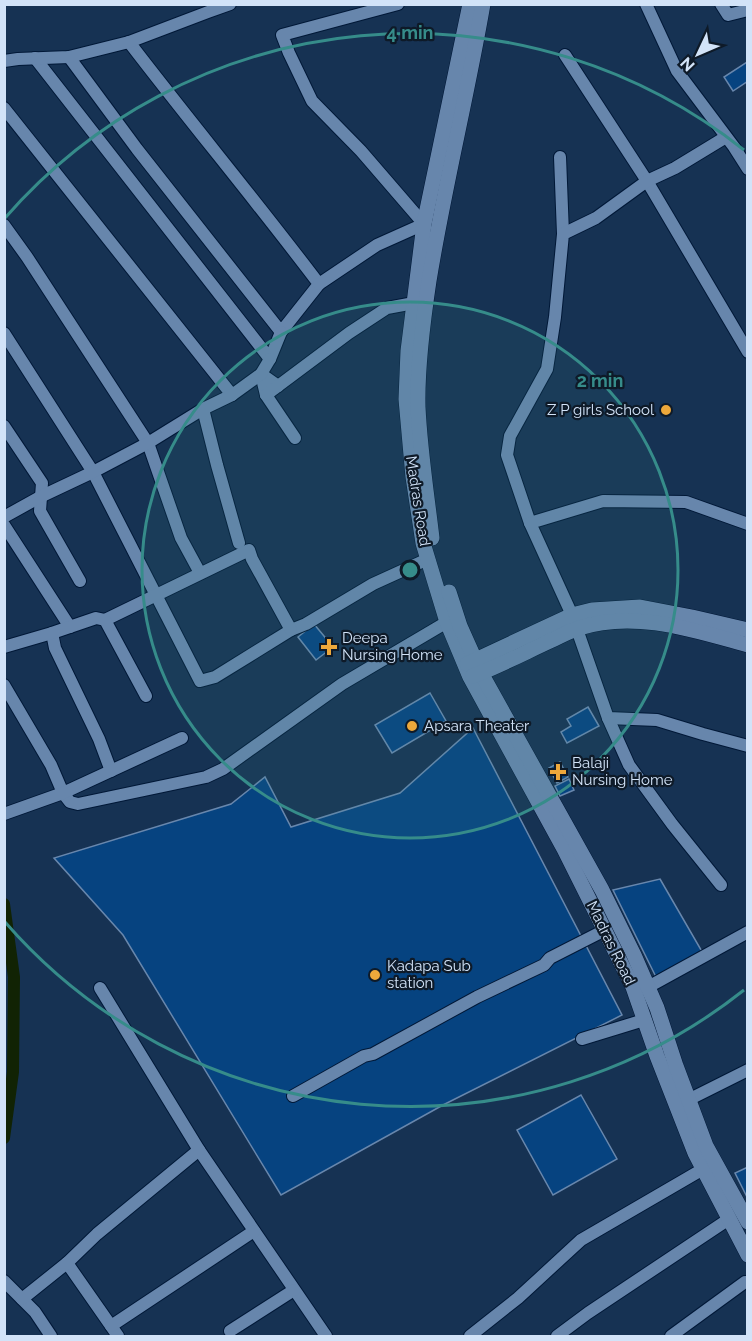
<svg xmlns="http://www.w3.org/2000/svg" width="752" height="1341" font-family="Raleway,sans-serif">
	<rect width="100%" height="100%" fill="#163253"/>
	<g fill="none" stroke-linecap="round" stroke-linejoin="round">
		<path stroke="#112304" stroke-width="12" d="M4,904L14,977L13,1072L4,1138"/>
	</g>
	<g fill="#064380" stroke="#6887ad" stroke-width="1.5">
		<path d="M747,62L748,81L733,91L724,77Z"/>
		<path d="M314,624L333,647L316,660L298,637Z"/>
		<path d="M430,693L446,721L392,753L375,725Z"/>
		<path d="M588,707L599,726L567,743L561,732L571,726L567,719Z"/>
		<path d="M473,728L622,1015L443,1105L281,1195L123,935L54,858L231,804L265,777L291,827L400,793Z"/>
		<path d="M560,762L568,777L557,783L549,768Z"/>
		<path d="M569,779L574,790L560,796L555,786Z"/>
		<path d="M660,879L704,955L659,983L613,890Z"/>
		<path d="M581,1095L617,1159L553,1195L517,1130Z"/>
		<path d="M748,1167V1199L735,1173Z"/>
	</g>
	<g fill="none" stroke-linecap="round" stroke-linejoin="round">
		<defs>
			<g id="street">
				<path d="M646,4L677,71L734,147L748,169"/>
				<path d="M721,4L728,15L748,10"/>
				<path d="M565,55L647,181L748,352"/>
				<path d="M69,57L137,149L281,332L319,284C257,202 191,123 129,42"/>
				<path d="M35,58L270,359L281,332"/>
				<path d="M4,61L18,59L69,57L129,42L208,12L230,4"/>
				<path d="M4,108L232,395"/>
				<path d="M560,157L563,234"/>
				<path d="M4,225L27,257L148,443L181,538L200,573"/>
				<path d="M319,284L377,245L424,224L361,151L312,101L289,53L282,35L398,4"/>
				<path d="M4,333L93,472L200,681L215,677L291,630L306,624L373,584L428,559"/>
				<path d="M278,386L261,374L266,395L295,438"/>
				<path d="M266,395L349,333L387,308L414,303L421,308"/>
				<path d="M4,426L42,483L40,511L80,581"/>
				<path d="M4,517L40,497L93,472L148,443L203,409"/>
				<path d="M530,523L507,455L510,436L547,369L555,317L563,234L596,218L647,181L675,168L726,137"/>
				<path d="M748,524L686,502L603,501L530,523L572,615L608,718L657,720L703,734L748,746"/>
				<path d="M4,525L70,627"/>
				<path d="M239,543L217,465L203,409L232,395L261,374L270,359"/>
				<path d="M105,620L249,550L252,559L291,630"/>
				<path d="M52,633L55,648L99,739L111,771"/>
				<path d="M4,647L52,633L96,618L105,620L146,696"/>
				<path d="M4,685L51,765L63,793L70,802L78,804L206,777L223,769L342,684L447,622"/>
				<path d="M608,718L629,765L672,824L721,885"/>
				<path d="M4,814L63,793L182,738"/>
				<path d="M648,987L748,932"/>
				<path d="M582,1039L644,1020"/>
				<path d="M293,1096L364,1056L373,1054L477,997L544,965L550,958L605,930"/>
				<path d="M688,1100L748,1070"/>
				<path d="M199,1150L326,1336"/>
				<path d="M67,1263L118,1336"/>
				<path d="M4,1281L35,1312L51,1336"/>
				<path d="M22,1299L67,1263L97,1234L199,1150L100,988"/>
				<path d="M111,1326L254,1231"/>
				<path d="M230,1331L294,1290"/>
				<path d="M470,1336L518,1298L581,1240L710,1165"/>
				<path d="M557,1336L588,1313L729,1219"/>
				<path d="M671,1336L745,1282H748"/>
			</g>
			<g id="secondary">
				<path d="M470,4L424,224L408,351L406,399L413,477L423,543L447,622L470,677L564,849L633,987L657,1056L695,1153L748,1255"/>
				<path d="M432,538C427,495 420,451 418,407C417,367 423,321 429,281C444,188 467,97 483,4"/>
				<path d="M449,592L460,626L481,673L602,890L634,955L657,1008L676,1066L706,1146L748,1222"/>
				<path d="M467,664L572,615L592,610L640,607L692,617L748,630"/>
				<path d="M473,676C499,666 524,653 550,641C559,637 569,631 579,628C635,610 693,630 748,645"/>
			</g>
		</defs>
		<use href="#street" stroke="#001837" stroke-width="14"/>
		<use href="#secondary" stroke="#001837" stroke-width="16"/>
		<use href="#street" stroke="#6786ac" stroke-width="12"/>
		<use href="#secondary" stroke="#6786ac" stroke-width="15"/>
	</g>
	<circle cx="410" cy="570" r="268" fill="#368c8a" fill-opacity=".12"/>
	<g fill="none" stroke="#368c8a" stroke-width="3">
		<circle cx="410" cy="570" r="268"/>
		<path d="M744 990A537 537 0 0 1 5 922M5 218A537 537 0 0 1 744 150"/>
	</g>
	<g fill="#eda83b" stroke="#0e1a28" stroke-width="2">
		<circle cx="666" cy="410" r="6"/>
		<path d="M326 638h6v6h6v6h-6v6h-6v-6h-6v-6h6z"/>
		<circle cx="412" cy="726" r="6"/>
		<path d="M555 763h6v6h6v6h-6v6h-6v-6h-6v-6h6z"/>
		<circle cx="375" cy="975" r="6"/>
	</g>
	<g text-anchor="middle" stroke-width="4.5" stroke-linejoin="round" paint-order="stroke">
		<g font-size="15" fill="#d2e3f8" stroke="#0e1a28" text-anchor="start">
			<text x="654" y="415" text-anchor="end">Z P girls School</text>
			<text x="342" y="643">Deepa<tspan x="342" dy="17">Nursing Home</tspan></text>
			<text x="424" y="731">Apsara Theater</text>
			<text x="572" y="768">Balaji<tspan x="572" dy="17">Nursing Home</tspan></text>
			<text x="387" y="971">Kadapa Sub<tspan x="387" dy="17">station</tspan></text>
		</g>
		<g font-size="15" fill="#d2e3f8" stroke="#0e1a28">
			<text transform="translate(418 501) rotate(81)" y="5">Madras Road</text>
			<text transform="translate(611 943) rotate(64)" y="5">Madras Road</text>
		</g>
	</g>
	<circle cx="410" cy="570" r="9" fill="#368c8a" stroke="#0e1a28" stroke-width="3"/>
	<g font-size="18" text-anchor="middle" font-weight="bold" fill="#368c8a" stroke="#0e1a28" stroke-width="4.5" stroke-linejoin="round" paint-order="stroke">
		<text x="410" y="39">4 min</text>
		<text x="600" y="387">2 min</text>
	</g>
	<rect width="752" height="1341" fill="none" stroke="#d2e3f8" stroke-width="12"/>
	<g transform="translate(698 54) rotate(226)" stroke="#0e1a28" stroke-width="4.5" paint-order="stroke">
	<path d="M0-4.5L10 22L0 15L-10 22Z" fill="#d2e3f8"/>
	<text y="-9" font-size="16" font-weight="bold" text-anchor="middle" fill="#d2e3f8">N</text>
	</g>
</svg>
